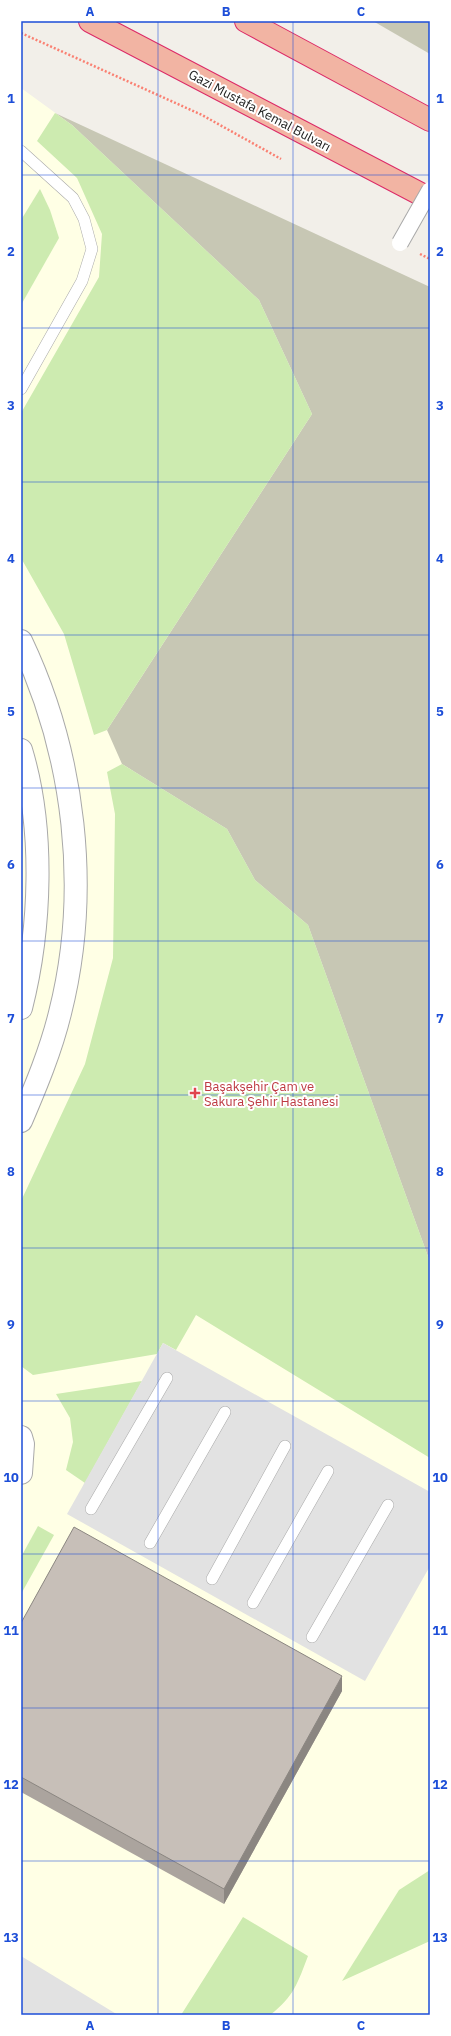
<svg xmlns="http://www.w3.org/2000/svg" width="451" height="2036" font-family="'IBM Plex Sans',sans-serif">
	<rect width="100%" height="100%" fill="#f2efe9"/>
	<path fill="#ffffe5" d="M21,88L72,125L312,414L107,730L430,1262V2015H21Z"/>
	<g fill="#c7c7b4">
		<path d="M373,21H430V54Z"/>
		<path d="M55,113L430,287V1262L308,925L255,880L227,829L122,764L107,730L312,414L259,300L72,125Z"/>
	</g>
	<g fill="#cdebb0">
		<path d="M55,113L72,125L259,300L312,414L107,730L94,735L64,634L21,558V413L99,277L102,234L77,178L37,141Z"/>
		<path d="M40,189L50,210L59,238L21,305V220Z"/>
		<path d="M122,764L227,829L255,880L308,925L430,1262V1458L196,1315L176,1350L163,1343L157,1354L33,1375L21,1366V1201L85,1064L113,958L115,814L107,772Z"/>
		<path d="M142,1381L85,1483L66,1470L73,1442L70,1418L56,1394Z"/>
		<path d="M38,1526L54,1535L21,1594V1557Z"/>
		<path d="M430,1870V1941L342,1981L399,1890Z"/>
		<path d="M243,1917L308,1956C298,1982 294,1997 270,2015H181Z"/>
	</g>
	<g fill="#e2e2e2">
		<path d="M163,1343L430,1492V1566L365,1681L67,1514Z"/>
		<path d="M21,1956L118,2015H21Z"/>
	</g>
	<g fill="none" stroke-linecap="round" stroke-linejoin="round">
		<defs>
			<g id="service">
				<path d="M21,151L73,198L84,219L92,249L82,281L21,389"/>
				<path d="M91,1509L167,1378"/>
				<path d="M150,1543L225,1412"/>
				<path d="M212,1579L285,1446"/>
				<path d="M253,1603L328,1471"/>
				<path d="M312,1637L388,1505"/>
			</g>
			<g id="tertiary">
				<path d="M21,641C75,755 91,890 60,1013C51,1050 36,1086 21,1121"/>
				<path d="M21,750C45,829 41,929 21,1008"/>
				<path d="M21,1437L23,1444L21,1473"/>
			</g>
			<g id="trunk">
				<path d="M90,21L430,199"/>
				<path d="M246,21L430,120"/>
			</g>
		</defs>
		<use href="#service" stroke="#a9a9a9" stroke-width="12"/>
		<use href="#tertiary" stroke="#a9a9a9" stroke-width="24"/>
		<use href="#trunk" stroke="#dc2a67" stroke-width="24"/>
		<g stroke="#fa8072" stroke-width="2.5" stroke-dasharray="2 2" stroke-linecap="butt">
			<path d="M21,33L202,115L281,159"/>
			<path d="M420,254L430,259"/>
		</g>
		<use href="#service" stroke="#fff" stroke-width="11"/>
		<use href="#tertiary" stroke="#fff" stroke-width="22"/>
		<use href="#trunk" stroke="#f2b4a3" stroke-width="22"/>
		<defs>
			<path id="pedestrian-bridge" d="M400,243L430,190"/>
		</defs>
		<use href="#pedestrian-bridge" stroke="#a9a9a9" stroke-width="18" stroke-linecap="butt"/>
		<use href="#pedestrian-bridge" stroke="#fff" stroke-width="16"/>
	</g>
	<path fill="#aba49e" d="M21,1623L342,1691L224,1904L21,1792Z"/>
	<path fill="#8b8681" d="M342,1676V1691L224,1904V1889Z"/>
	<path fill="#c7bfb8" stroke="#8b8681" d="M74,1527L342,1676L224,1889L21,1777V1623Z"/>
	<path fill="none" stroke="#1d4ed8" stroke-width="1" stroke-opacity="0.55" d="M158,21V2015M293,21V2015M21,175H430M21,328H430M21,482H430M21,635H430M21,788H430M21,941H430M21,1095H430M21,1248H430M21,1401H430M21,1554H430M21,1708H430M21,1861H430"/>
	<path fill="#e0444e" stroke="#fff" stroke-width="1.5" d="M193 1087h4v4h4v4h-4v4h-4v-4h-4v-4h4z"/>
	<g text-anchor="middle" stroke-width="4" stroke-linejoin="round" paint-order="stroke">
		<g font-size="13" fill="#222" stroke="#fff">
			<text transform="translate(260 110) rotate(28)" y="5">Gazi Mustafa Kemal Bulvarı</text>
		</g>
		<g font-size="13" fill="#be3a42" stroke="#fff" text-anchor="start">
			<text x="204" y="1091">Başakşehir Çam ve<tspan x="204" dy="15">Sakura Şehir Hastanesi</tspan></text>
		</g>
	</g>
	<rect width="451" height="2036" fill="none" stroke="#ffffff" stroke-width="44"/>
	<rect x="22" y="22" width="407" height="1992" fill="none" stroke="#1d4ed8" stroke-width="1.5"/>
	<g font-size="13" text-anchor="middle" font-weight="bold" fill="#1d4ed8">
		<text x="90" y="16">A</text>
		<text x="226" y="16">B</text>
		<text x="361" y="16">C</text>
		<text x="11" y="103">1</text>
		<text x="440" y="103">1</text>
		<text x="11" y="256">2</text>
		<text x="440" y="256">2</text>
		<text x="11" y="410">3</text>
		<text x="440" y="410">3</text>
		<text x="11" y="563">4</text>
		<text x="440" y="563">4</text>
		<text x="11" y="716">5</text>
		<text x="440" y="716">5</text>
		<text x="11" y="869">6</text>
		<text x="440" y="869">6</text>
		<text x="11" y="1023">7</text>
		<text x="440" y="1023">7</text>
		<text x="11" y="1176">8</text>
		<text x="440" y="1176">8</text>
		<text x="11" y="1329">9</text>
		<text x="440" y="1329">9</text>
		<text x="11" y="1482">10</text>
		<text x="440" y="1482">10</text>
		<text x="11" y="1635">11</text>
		<text x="440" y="1635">11</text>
		<text x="11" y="1789">12</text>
		<text x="440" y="1789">12</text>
		<text x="11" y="1942">13</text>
		<text x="440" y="1942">13</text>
		<text x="90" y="2030">A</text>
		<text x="226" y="2030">B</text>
		<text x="361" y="2030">C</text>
	</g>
</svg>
